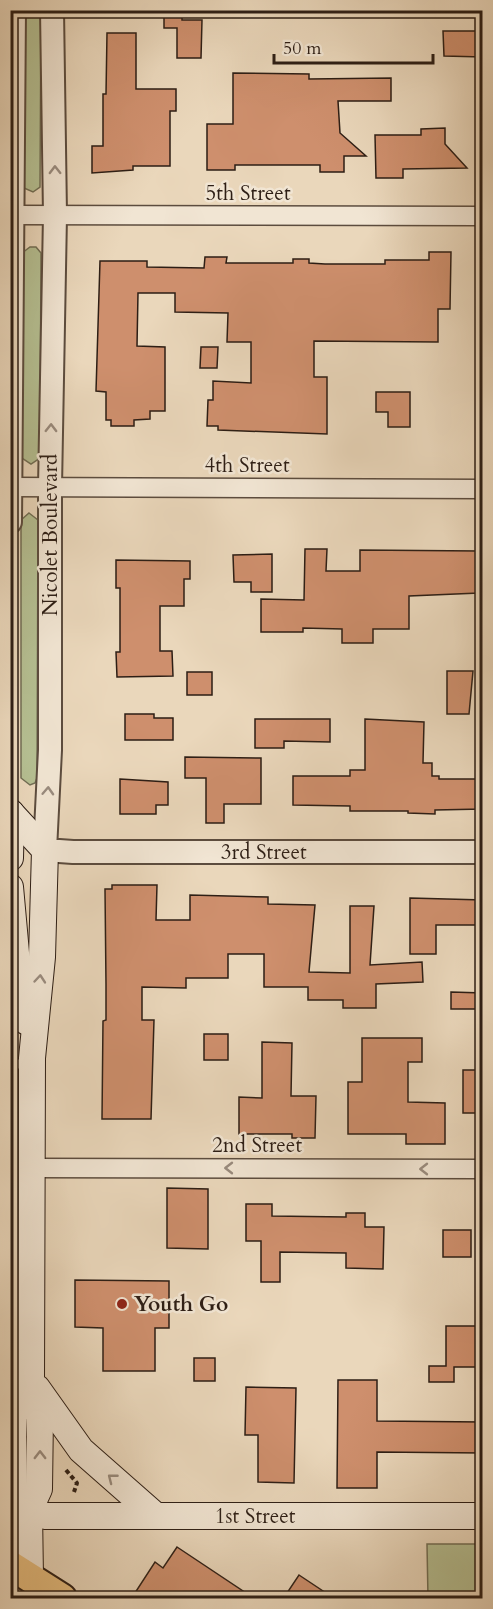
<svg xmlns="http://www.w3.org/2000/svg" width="493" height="1609" font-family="Cardo,serif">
	<rect width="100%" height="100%" fill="#ead7bb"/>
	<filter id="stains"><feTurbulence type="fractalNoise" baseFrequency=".00333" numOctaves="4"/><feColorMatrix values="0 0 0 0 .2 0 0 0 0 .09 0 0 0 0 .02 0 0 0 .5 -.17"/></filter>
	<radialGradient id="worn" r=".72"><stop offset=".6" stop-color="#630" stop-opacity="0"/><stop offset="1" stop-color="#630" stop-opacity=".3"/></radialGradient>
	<g fill="#b5bf92" stroke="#716e54" stroke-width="1.5">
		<path d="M24,11H41L40,187L33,192L24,188Z"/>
		<path d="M30,247H36L41,253L40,458L31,464L22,458V253Z"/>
		<path d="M29,513L38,520L37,778L35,783L30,785L21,778V520Z"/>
		<path d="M427,1544H482V1598H428Z"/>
	</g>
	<g fill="#ce8f6d" stroke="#2d1e15" stroke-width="1.5">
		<path d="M164,10H182V20H202L201,58H177V28H164Z"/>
		<path d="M443,31H483V57L444,56Z"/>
		<path d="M107,33H136V89H176V111H170V166H133V170L92,173V146H103V94H106Z"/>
		<path d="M233,73L309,74V79L391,78V101H338L340,133L366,156H344V172H320V165H235V170H207V124H233Z"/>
		<path d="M445,128V144L467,168L403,169V178H376L375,135H421V129Z"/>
		<path d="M429,252H451L450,309H438V342L314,341V377H327V434L218,430V426H207L208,400H213V381L251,383V342H227L228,313L175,312V293H138L137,346L165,347V411H150V419L134,420V426H111V420H106V392L96,391L100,261H147V267L204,268L205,257H227L226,263H293V259H309V263L325,264H385V260H429Z"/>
		<path d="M201,347H218L217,368H200Z"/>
		<path d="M376,392H410V427H388V412H376Z"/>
		<path d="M305,549H327L326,571H360V550L479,551V593L409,596V629H373V643H342V629L303,628V632H261V599L304,600Z"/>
		<path d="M272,554V592H251V582H234L233,555Z"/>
		<path d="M116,560L190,561V579H184V606H160V651H172L173,676L117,677L116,652H120V588H116Z"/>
		<path d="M447,671H473L469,714H447Z"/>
		<rect x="187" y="672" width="25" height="23"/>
		<path d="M125,714H154V718H173V740H125Z"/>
		<path d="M255,719H330V742L284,741V748H255Z"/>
		<path d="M365,719L424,722L423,763H432V776H439V779H483V809L435,810V814L408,813V811H350V806L293,805V776H350V770H365Z"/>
		<path d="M185,757L261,758V804H224V823H206V778H185Z"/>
		<path d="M120,779L168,782V805H156V814H120Z"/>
		<path d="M112,885H157L156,920H190V895L268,897V904L315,905L309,972L350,973V906H374L370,965L422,962L423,982L376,984V1008H343V1000H308V987H264V954H228V978H186V988L142,987V1020H154L151,1119H102L103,1021L106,1020V984L105,889H112Z"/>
		<path d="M410,898L483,900V925H436V954H410Z"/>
		<path d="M451,992L483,993V1009H451Z"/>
		<rect x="204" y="1034" width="24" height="26"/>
		<path d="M362,1038H422V1062H408V1102L445,1103V1144H406V1134H348V1082H362Z"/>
		<path d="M262,1042L292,1043L291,1096H316L315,1138H292V1134H239V1097L262,1098Z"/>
		<rect x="463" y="1070" width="20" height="43"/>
		<path d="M167,1188L208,1189V1249L167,1248Z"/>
		<path d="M246,1204H272V1216L346,1217V1213H365V1227H384L383,1269L346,1268V1253L280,1252V1282H261V1241H246Z"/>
		<rect x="443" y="1230" width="28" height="27"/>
		<path d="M75,1280L169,1281V1328H155V1371H103V1328L75,1327Z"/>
		<path d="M446,1326H483V1367H454V1382H429V1366H446Z"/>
		<rect x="194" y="1358" width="21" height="23"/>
		<path d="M338,1380H377V1421L483,1422V1453L377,1452V1488H337Z"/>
		<path d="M246,1387L296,1388L294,1483L258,1482V1435H245Z"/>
		<path d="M177,1547L255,1599H131L155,1562L163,1568Z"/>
		<path d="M299,1575L335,1599H283Z"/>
	</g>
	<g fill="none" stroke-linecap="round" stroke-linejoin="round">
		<defs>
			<path id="service" d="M10,1064H29"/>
			<g id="minor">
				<path d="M10,215L482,216"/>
				<path d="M11,487L482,489"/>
				<path d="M32,1168L482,1169"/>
			</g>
			<g id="tertiary">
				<path id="s1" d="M52,10L55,215L50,487V750L45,850L73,852H482"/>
				<path d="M10,522L14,10"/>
			</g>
			<g id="secondary">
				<path d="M10,812L45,850L42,957L32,1058L31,1380L40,1415L39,1489L29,1511L30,1578"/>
				<path d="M10,858L11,813"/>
				<path d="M10,887L17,964L27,1022"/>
				<path d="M37,1388L81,1450L156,1516"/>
				<path id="s2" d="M10,1508L46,1516H482"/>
				<path d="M29,1511L14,1488L13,1437L14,1416L31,1380"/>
			</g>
			<path id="primary" d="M10,1565L62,1598"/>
		</defs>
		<use href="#service" stroke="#5c4c3e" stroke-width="12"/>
		<use href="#minor" stroke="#5c4c3e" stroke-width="21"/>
		<use href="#tertiary" stroke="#5c4c3e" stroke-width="26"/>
		<use href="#secondary" stroke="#2d1e15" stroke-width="28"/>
		<use href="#primary" stroke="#2d1e15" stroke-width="32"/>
		<path stroke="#2d1e15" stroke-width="4" stroke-dasharray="4.5 3" stroke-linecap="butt" d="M66,1470L77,1483L74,1492"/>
		<use href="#service" stroke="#f1e5d3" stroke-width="9"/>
		<use href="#minor" stroke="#f1e5d3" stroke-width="18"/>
		<use href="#tertiary" stroke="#f1e5d3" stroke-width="22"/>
		<use href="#secondary" stroke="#f1e5d3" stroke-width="26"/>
		<use href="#primary" stroke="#e5bc7e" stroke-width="28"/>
	</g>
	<defs><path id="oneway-chevron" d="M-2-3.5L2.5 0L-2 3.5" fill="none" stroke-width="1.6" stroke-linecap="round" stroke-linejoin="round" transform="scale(1.5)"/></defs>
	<g stroke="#998b7e">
		<use href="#oneway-chevron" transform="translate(55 170) rotate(-91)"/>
		<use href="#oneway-chevron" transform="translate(51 428) rotate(-89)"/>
		<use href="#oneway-chevron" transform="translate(48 791) rotate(-87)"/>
		<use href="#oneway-chevron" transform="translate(40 979) rotate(-85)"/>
		<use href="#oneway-chevron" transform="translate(229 1168) rotate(-180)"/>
		<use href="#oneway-chevron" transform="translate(424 1169) rotate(-180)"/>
		<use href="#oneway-chevron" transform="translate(40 1455) rotate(-90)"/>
		<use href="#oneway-chevron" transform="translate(112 1478) rotate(-142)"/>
	</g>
	<circle fill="#8f2418" stroke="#f1e5d3" stroke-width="2" cx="122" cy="1304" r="6"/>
	<g text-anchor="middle" stroke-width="5" stroke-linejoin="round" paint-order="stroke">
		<g font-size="21" fill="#2d1e15" stroke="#f1e5d3">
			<text x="248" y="200">5th Street</text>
			<text x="247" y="472">4th Street</text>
			<text transform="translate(50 535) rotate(-90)" y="7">Nicolet Boulevard</text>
			<text dy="7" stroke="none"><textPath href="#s1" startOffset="1059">3rd Street</textPath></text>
			<text x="257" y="1152">2nd Street</text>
			<text dy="7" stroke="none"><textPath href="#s2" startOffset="246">1st Street</textPath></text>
		</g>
		<g font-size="21" font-weight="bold" fill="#2d1e15" stroke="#f1e5d3" text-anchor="start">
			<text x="134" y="1311">Youth Go</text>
		</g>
	</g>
	<rect width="493" height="1609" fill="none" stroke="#ead7bb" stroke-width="36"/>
	<rect x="12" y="12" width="469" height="1585" fill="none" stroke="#2d1e15" stroke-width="3"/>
	<rect x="18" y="18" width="457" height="1573" fill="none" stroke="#2d1e15" stroke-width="1.5"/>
	<path d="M274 54v9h159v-9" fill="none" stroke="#2d1e15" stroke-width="3"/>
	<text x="283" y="54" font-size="18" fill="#2d1e15" stroke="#f1e5d3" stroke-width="4.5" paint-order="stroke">50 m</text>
	<rect width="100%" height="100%" filter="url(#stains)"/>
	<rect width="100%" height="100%" fill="url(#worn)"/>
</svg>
